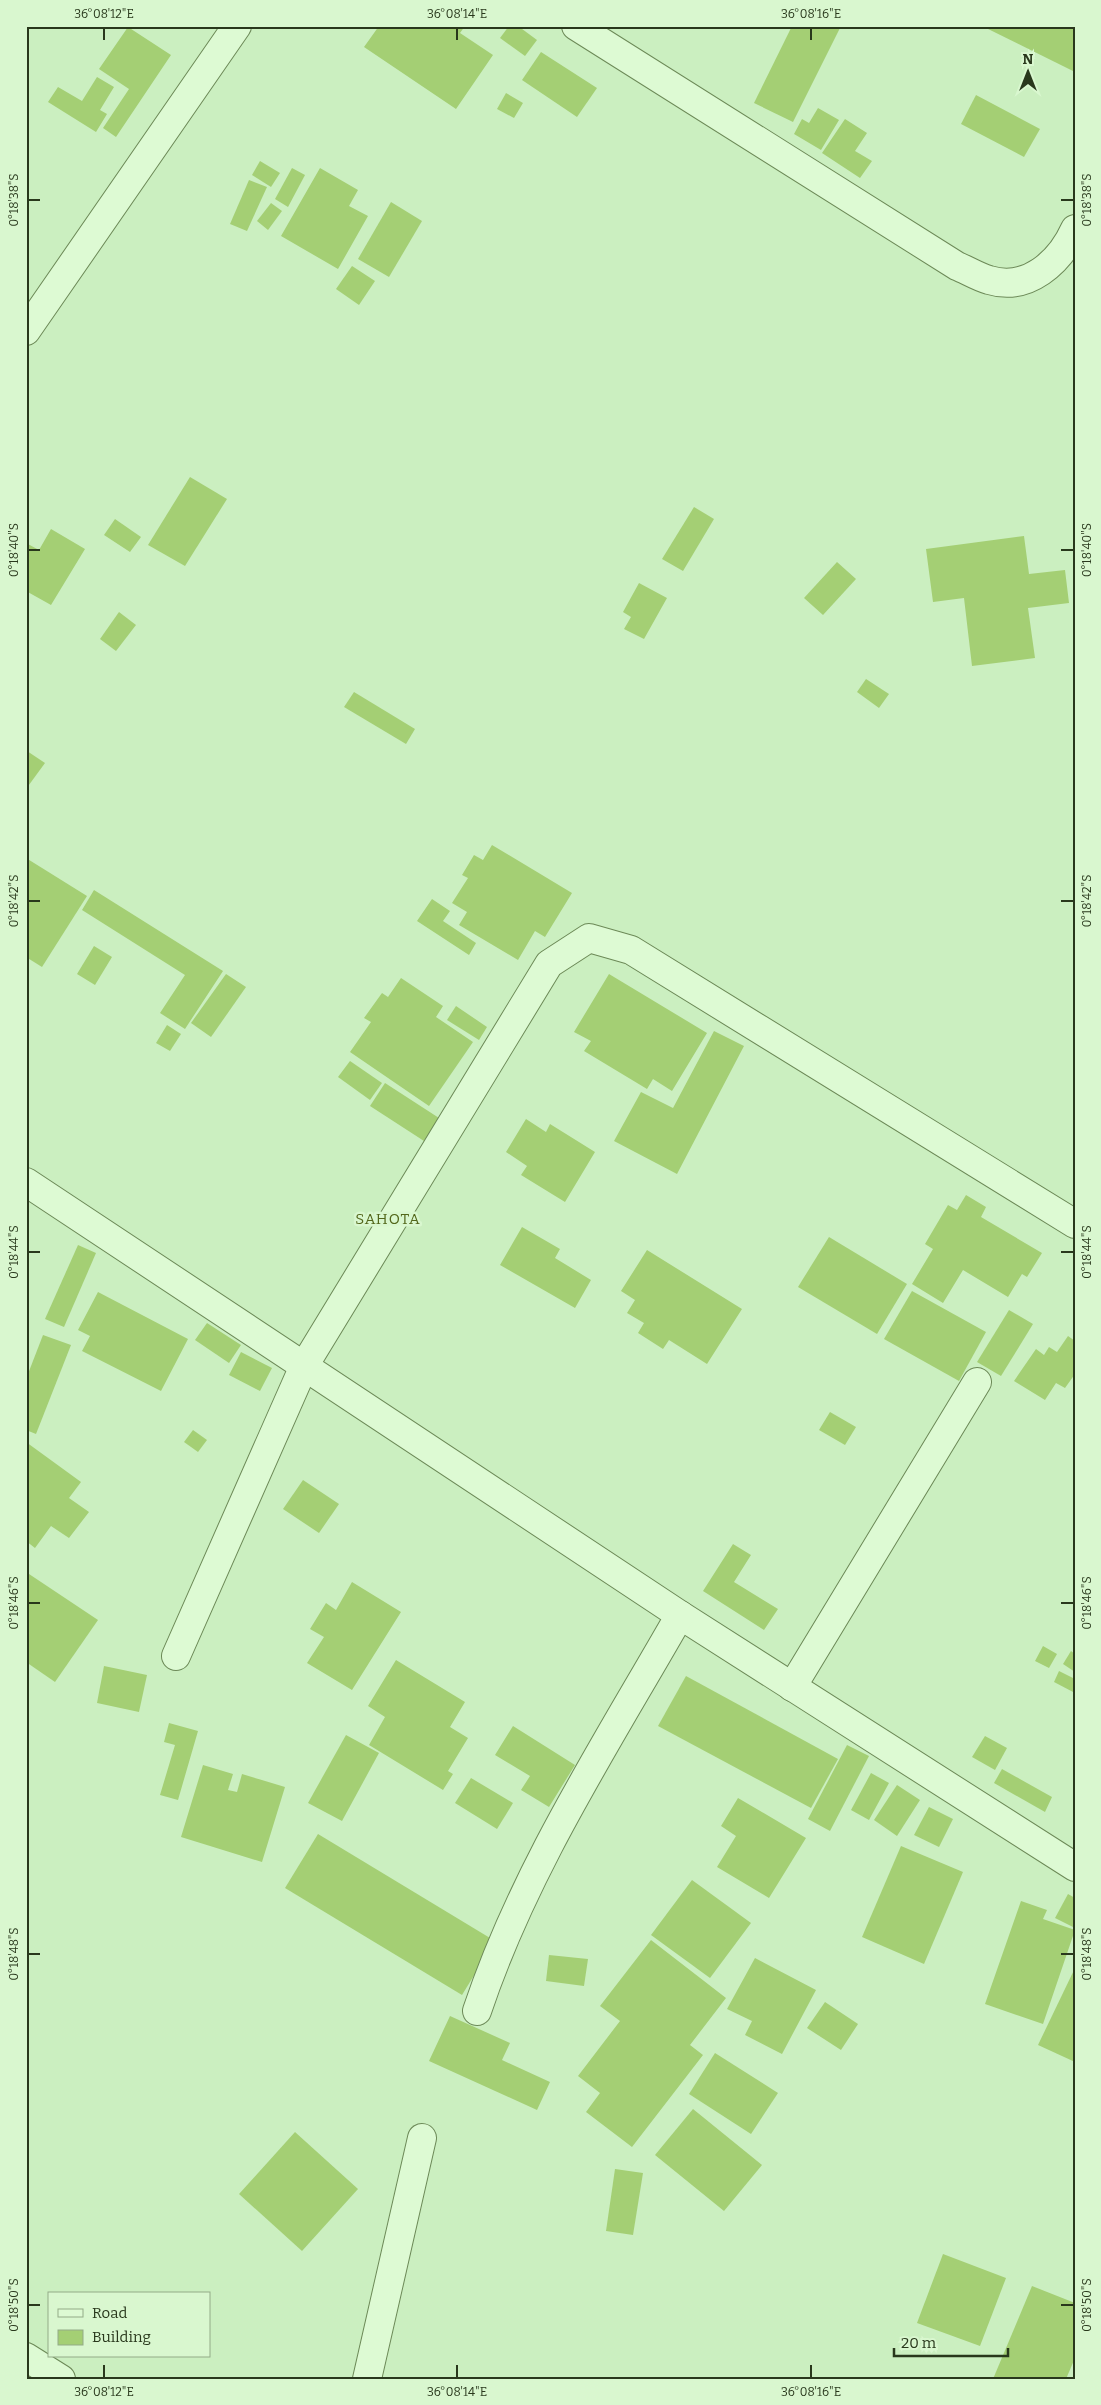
<svg xmlns="http://www.w3.org/2000/svg" width="1101" height="2405" font-family="Bitter,serif">
	<rect width="100%" height="100%" fill="#cbefc0"/>
	<g fill="#a4cf74">
		<path d="M379,26H465L460,33L493,55L456,109L364,47Z"/>
		<path d="M509,26H518L537,40L525,56L500,38Z"/>
		<path d="M792,26H841L793,122L754,103Z"/>
		<path d="M982,26H1075V72Z"/>
		<path d="M128,27L171,55L116,137L103,128L129,89L99,69Z"/>
		<path d="M541,52L597,88L577,117L522,80Z"/>
		<path d="M97,77L114,87L100,110L107,114L96,132L48,102L58,87L82,101Z"/>
		<path d="M506,93L523,103L514,118L497,109Z"/>
		<path d="M976,95L1040,129L1024,157L961,124Z"/>
		<path d="M818,108L839,120L821,150L794,134L802,119L809,123Z"/>
		<path d="M845,119L867,133L855,151L872,161L860,178L822,153Z"/>
		<path d="M260,161L280,173L271,187L252,175Z"/>
		<path d="M292,168L305,175L288,207L275,199Z"/>
		<path d="M320,168L358,190L349,206L368,216L338,269L281,236Z"/>
		<path d="M249,180L267,187L247,231L230,224Z"/>
		<path d="M391,202L422,221L389,277L358,259Z"/>
		<path d="M271,203L282,211L268,230L257,221Z"/>
		<path d="M352,266L375,281L359,305L336,289Z"/>
		<path d="M190,477L227,499L185,566L148,545Z"/>
		<path d="M694,507L714,519L683,571L662,559Z"/>
		<path d="M115,519L141,537L130,552L104,535Z"/>
		<path d="M51,529L85,549L51,605L26,591V543L39,550Z"/>
		<path d="M1024,536L1029,574L1065,570L1069,603L1028,608L1035,658L972,666L964,598L933,602L926,549Z"/>
		<path d="M837,562L856,579L823,615L804,598Z"/>
		<path d="M639,583L667,598L644,639L624,629L631,617L623,612Z"/>
		<path d="M119,612L136,625L116,651L100,639Z"/>
		<path d="M866,679L889,694L879,708L857,692Z"/>
		<path d="M354,692L415,729L406,744L344,707Z"/>
		<path d="M27,751L45,763L26,789V752Z"/>
		<path d="M492,845L572,893L545,937L535,931L518,960L459,925L467,912L452,903L468,878L462,875L474,855L483,860Z"/>
		<path d="M26,858L87,896L42,967L26,957Z"/>
		<path d="M94,890L223,971L185,1029L160,1013L185,975L82,910Z"/>
		<path d="M432,899L450,911L443,921L476,943L469,955L417,921Z"/>
		<path d="M94,946L112,957L95,985L77,974Z"/>
		<path d="M226,974L246,987L211,1037L191,1023Z"/>
		<path d="M609,974L707,1033L672,1091L653,1079L647,1089L584,1051L591,1041L574,1032Z"/>
		<path d="M401,978L443,1006L436,1017L473,1042L429,1106L350,1052L371,1022L364,1018L382,993L388,997Z"/>
		<path d="M456,1006L487,1027L479,1040L447,1020Z"/>
		<path d="M167,1025L181,1034L170,1051L156,1043Z"/>
		<path d="M714,1031L744,1046L677,1174L614,1141L641,1092L673,1108Z"/>
		<path d="M350,1061L382,1083L370,1100L338,1077Z"/>
		<path d="M385,1083L439,1118L424,1141L370,1106Z"/>
		<path d="M526,1119L546,1132L550,1124L595,1152L565,1202L521,1175L527,1166L506,1152Z"/>
		<path d="M966,1195L986,1207L981,1217L1042,1253L1027,1277L1022,1274L1008,1297L963,1270L943,1303L912,1284L933,1249L925,1244L948,1205L957,1210Z"/>
		<path d="M522,1227L560,1249L555,1258L591,1280L575,1308L500,1265Z"/>
		<path d="M829,1237L907,1284L877,1334L798,1287Z"/>
		<path d="M78,1245L96,1253L64,1327L45,1319Z"/>
		<path d="M647,1250L742,1309L707,1364L669,1340L663,1349L638,1333L644,1323L627,1313L635,1300L621,1291Z"/>
		<path d="M912,1291L986,1332L959,1381L884,1339Z"/>
		<path d="M98,1292L188,1339L161,1391L82,1351L90,1336L78,1330Z"/>
		<path d="M1009,1310L1033,1324L1001,1376L977,1362Z"/>
		<path d="M207,1323L241,1345L229,1363L195,1340Z"/>
		<path d="M43,1335L71,1345L36,1434L26,1430V1379Z"/>
		<path d="M1068,1336L1075,1341V1374L1065,1388L1056,1383L1045,1400L1014,1381L1036,1349L1044,1355L1049,1347L1057,1352Z"/>
		<path d="M241,1352L272,1368L260,1391L229,1375Z"/>
		<path d="M830,1412L856,1427L845,1445L819,1430Z"/>
		<path d="M193,1430L207,1440L198,1452L184,1442Z"/>
		<path d="M26,1442L81,1482L69,1498L89,1512L69,1538L51,1526L35,1548L26,1541Z"/>
		<path d="M303,1480L339,1504L319,1533L283,1509Z"/>
		<path d="M733,1544L751,1555L734,1582L778,1609L764,1630L703,1591Z"/>
		<path d="M26,1572L98,1620L55,1682L26,1662Z"/>
		<path d="M352,1582L401,1612L352,1690L307,1663L324,1637L310,1629L326,1603L336,1610Z"/>
		<path d="M1043,1646L1057,1654L1049,1668L1035,1661Z"/>
		<path d="M1071,1651L1075,1654V1672L1063,1664Z"/>
		<path d="M396,1660L465,1702L450,1727L468,1738L448,1771L453,1774L443,1790L369,1745L385,1717L368,1706Z"/>
		<path d="M104,1666L147,1675L139,1712L97,1703Z"/>
		<path d="M1059,1671L1075,1679V1693L1054,1682Z"/>
		<path d="M686,1676L838,1759L811,1808L658,1726Z"/>
		<path d="M169,1723L198,1731L178,1800L160,1795L175,1745L164,1742Z"/>
		<path d="M513,1726L575,1765L549,1807L521,1790L530,1776L495,1755Z"/>
		<path d="M346,1735L379,1753L342,1821L308,1803Z"/>
		<path d="M985,1736L1007,1748L995,1770L972,1757Z"/>
		<path d="M847,1745L869,1756L830,1831L808,1819Z"/>
		<path d="M203,1765L233,1774L228,1790L237,1792L242,1774L285,1787L262,1862L181,1837Z"/>
		<path d="M1002,1769L1052,1797L1045,1812L994,1783Z"/>
		<path d="M871,1773L889,1783L869,1820L851,1810Z"/>
		<path d="M471,1778L513,1803L497,1829L455,1803Z"/>
		<path d="M897,1785L920,1800L897,1836L874,1820Z"/>
		<path d="M738,1798L806,1838L769,1898L717,1867L736,1836L721,1826Z"/>
		<path d="M929,1807L953,1819L939,1847L914,1835Z"/>
		<path d="M318,1834L495,1941L462,1995L285,1888Z"/>
		<path d="M901,1846L963,1872L924,1964L862,1937Z"/>
		<path d="M692,1880L751,1923L710,1978L651,1935Z"/>
		<path d="M1068,1894L1075,1898V1928L1055,1918Z"/>
		<path d="M1021,1901L1047,1910L1043,1919L1075,1930L1043,2024L985,2004Z"/>
		<path d="M651,1940L726,1998L690,2045L703,2055L632,2147L586,2112L600,2093L578,2076L620,2021L600,2006Z"/>
		<path d="M549,1955L588,1959L584,1986L546,1981Z"/>
		<path d="M755,1958L816,1990L782,2054L745,2035L752,2021L727,2009Z"/>
		<path d="M1075,1968V2062L1038,2045Z"/>
		<path d="M825,2002L858,2024L841,2050L807,2028Z"/>
		<path d="M450,2016L510,2043L502,2060L550,2082L537,2110L429,2061Z"/>
		<path d="M715,2053L778,2093L751,2134L689,2094Z"/>
		<path d="M693,2109L762,2165L724,2211L655,2155Z"/>
		<path d="M295,2132L358,2189L302,2251L239,2194Z"/>
		<path d="M615,2169L643,2173L633,2235L606,2231Z"/>
		<path d="M943,2254L1006,2278L980,2346L917,2323Z"/>
		<path d="M1032,2286L1075,2303V2358L1066,2379H993Z"/>
	</g>
	<g fill="none" stroke-linecap="round" stroke-linejoin="round">
		<defs>
			<g id="minor">
				<path d="M576,26L957,266C967,270 978,277 989,280C1028,292 1060,262 1075,229"/>
				<path d="M26,331L237,26"/>
				<path d="M26,1182L680,1615L1075,1867"/>
				<path d="M176,1656L304,1366L549,964L589,938L631,950L1075,1224"/>
				<path d="M792,1687L977,1382"/>
				<path d="M477,2011C524,1870 607,1743 680,1615"/>
				<path d="M26,2357L61,2379"/>
				<path d="M367,2379L422,2138"/>
			</g>
		</defs>
		<use href="#minor" stroke="#6c8957" stroke-width="30"/>
		<use href="#minor" stroke="#ddfad3" stroke-width="28"/>
	</g>
	<path fill="none" stroke="#29381c" stroke-width="2" d="M104,28V40M457,28V40M811,28V40M28,200H40M1061,200H1074M28,550H40M1061,550H1074M28,901H40M1061,901H1074M28,1252H40M1061,1252H1074M28,1603H40M1061,1603H1074M28,1954H40M1061,1954H1074M28,2305H40M1061,2305H1074M104,2365V2378M457,2365V2378M811,2365V2378"/>
	<g text-anchor="middle" stroke-width="5" stroke-linejoin="round" paint-order="stroke">
		<g font-size="15" letter-spacing="1" fill="#52661a" stroke="#d9f7cf">
			<text x="388" y="1224">SAHOTA</text>
		</g>
	</g>
	<rect width="1101" height="2405" fill="none" stroke="#d9f7cf" stroke-width="55"/>
	<rect x="48" y="2292" width="162" height="65" fill="#d9f7cf" stroke="#93ab87"/>
	<rect x="58" y="2309" width="25" height="8" fill="#ddfad3" stroke="#93ab87"/>
	<text x="92" y="2318" font-size="15" fill="#29381c">Road</text>
	<rect x="58" y="2330" width="25" height="15" fill="#a4cf74" stroke="#93ab87"/>
	<text x="92" y="2342" font-size="15" fill="#29381c">Building</text>
	<g transform="translate(1028 72)" stroke="#d9f7cf" stroke-width="4" paint-order="stroke">
	<path d="M0-4L9 19L0 12L-9 19Z" fill="#29381c"/>
	<text y="-8" font-size="14" font-weight="bold" text-anchor="middle" fill="#29381c">N</text>
	</g>
	<path d="M894 2348v8h114v-8" fill="none" stroke="#29381c" stroke-width="2.5"/>
	<text x="901" y="2348" font-size="15" fill="#29381c" stroke="#d9f7cf" stroke-width="4" paint-order="stroke">20 m</text>
	<rect x="28" y="28" width="1046" height="2350" fill="none" stroke="#29381c" stroke-width="2"/>
	<g font-size="12" text-anchor="middle" fill="#29381c">
		<text x="104" y="18">36°08'12"E</text>
		<text x="457" y="18">36°08'14"E</text>
		<text x="811" y="18">36°08'16"E</text>
		<text transform="translate(14 200) rotate(-90)" y="4">0°18'38"S</text>
		<text transform="translate(1087 200) rotate(-90)" y="4">0°18'38"S</text>
		<text transform="translate(14 550) rotate(-90)" y="4">0°18'40"S</text>
		<text transform="translate(1087 550) rotate(-90)" y="4">0°18'40"S</text>
		<text transform="translate(14 901) rotate(-90)" y="4">0°18'42"S</text>
		<text transform="translate(1087 901) rotate(-90)" y="4">0°18'42"S</text>
		<text transform="translate(14 1252) rotate(-90)" y="4">0°18'44"S</text>
		<text transform="translate(1087 1252) rotate(-90)" y="4">0°18'44"S</text>
		<text transform="translate(14 1603) rotate(-90)" y="4">0°18'46"S</text>
		<text transform="translate(1087 1603) rotate(-90)" y="4">0°18'46"S</text>
		<text transform="translate(14 1954) rotate(-90)" y="4">0°18'48"S</text>
		<text transform="translate(1087 1954) rotate(-90)" y="4">0°18'48"S</text>
		<text transform="translate(14 2305) rotate(-90)" y="4">0°18'50"S</text>
		<text transform="translate(1087 2305) rotate(-90)" y="4">0°18'50"S</text>
		<text x="104" y="2396">36°08'12"E</text>
		<text x="457" y="2396">36°08'14"E</text>
		<text x="811" y="2396">36°08'16"E</text>
	</g>
</svg>
